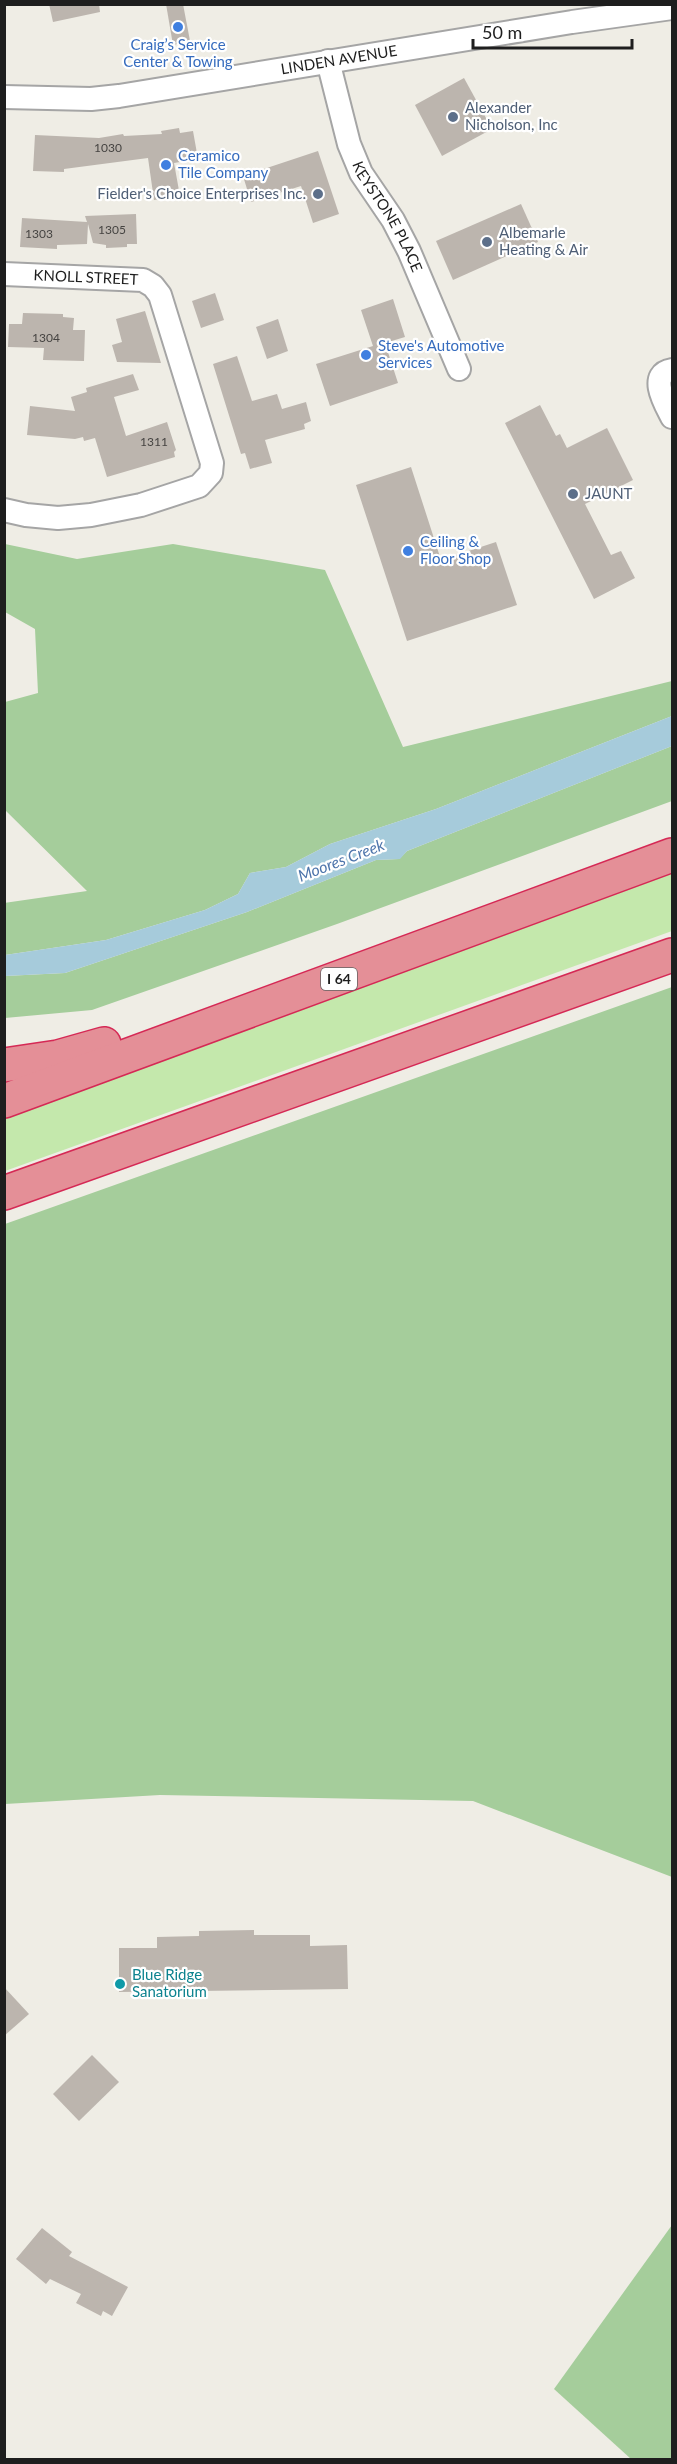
<svg xmlns="http://www.w3.org/2000/svg" width="677" height="2464" font-family="Lato,sans-serif">
	<rect width="100%" height="100%" fill="#efede5"/>
	<path fill="#c4e8ac" d="M672,866V931L5,1171V1113Z"/>
	<g fill="#a5cd9b">
		<path d="M5,544L77,559L173,544L325,570L403,747L672,681V716L436,809L330,844L286,867L250,873L238,894L205,910L106,940L5,955L4,903L87,891L5,810V702L38,693L35,629L5,612Z"/>
		<path d="M672,746V801L337,924L92,1010L5,1018V976L65,973L247,912L376,860L399,859L407,851Z"/>
		<path d="M672,987V1877L473,1801L160,1795L5,1804V1224Z"/>
		<path d="M672,2225V2459H631L554,2389Z"/>
	</g>
	<path fill="#a6cbdb" d="M672,716V746L407,851L400,859L376,860L247,912L65,973L5,976V955L106,940L205,910L238,894L250,873L286,867L330,844L436,809Z"/>
	<g fill="#bcb5ae">
		<path d="M49,4H99L100,12L53,22Z"/>
		<path d="M166,4H183L190,41L173,45Z"/>
		<path d="M464,78L492,129L442,156L415,105Z"/>
		<path d="M179,128L180,133L193,131L198,159L174,163L180,196L154,200L148,158L64,169V172L33,171L35,135L99,138L123,134L124,136L162,134L161,131Z"/>
		<path d="M318,151L339,214L313,223L301,186L251,202L243,176Z"/>
		<path d="M521,204L538,242L453,280L436,241Z"/>
		<path d="M136,214L137,244H127V247L106,248V245L93,243L88,224L87,244L57,245V249L20,247L22,218L87,222L85,216Z"/>
		<path d="M215,293L224,320L201,328L192,301Z"/>
		<path d="M393,299L405,337L385,343L398,383L330,406L316,364L373,346L361,310Z"/>
		<path d="M145,311L161,363L117,362L112,345L122,342L116,319Z"/>
		<path d="M23,313L63,314V317L74,318L73,330H85L84,361L43,360L44,348L8,347L9,324H22Z"/>
		<path d="M278,319L288,351L267,359L256,327Z"/>
		<path d="M237,356L252,401L277,394L282,409L306,402L311,421L304,424L305,429L265,440L272,463L250,469L245,453L241,454L213,364Z"/>
		<path d="M133,374L139,390L114,397L126,436L167,422L176,450L174,452L175,457L107,477L95,438L84,441L83,437L75,439L27,435L30,406L75,411L71,397L87,392L86,388Z"/>
		<path d="M540,405L556,436L560,434L567,448L607,428L633,480L585,504L611,555L621,551L635,578L594,599L505,423Z"/>
		<path d="M411,467L441,560L496,542L517,605L407,641L356,485Z"/>
		<path d="M254,1930V1935H310V1946L347,1945L348,1989L119,1992V1948H157V1937L199,1936V1931Z"/>
		<path d="M4,1987L29,2014L4,2036Z"/>
		<path d="M92,2055L119,2082L79,2121L53,2094Z"/>
		<path d="M42,2228L72,2252L69,2256L128,2287L112,2316L103,2311L101,2316L76,2303L81,2294L50,2279L46,2284L16,2259Z"/>
	</g>
	<g fill="none" stroke-linecap="round" stroke-linejoin="round">
		<defs>
			<g id="minor">
				<path id="s1" d="M328,61L349,144L361,173L393,220L409,251L459,369"/>
				<path id="s2" d="M4,97L91,99L119,96L572,22L672,8"/>
				<path id="s3" d="M4,274L143,280L153,286L160,295L212,463L211,473L199,486L141,505L91,515L58,518L26,515L4,510"/>
				<path d="M672,370C647,374 666,405 672,417"/>
			</g>
			<g id="motorway">
				<path d="M4,1065L58,1057L104,1044"/>
				<path d="M4,1101L672,855"/>
				<path d="M4,1193L672,955"/>
			</g>
		</defs>
		<use href="#minor" stroke="#a5a5a5" stroke-width="26"/>
		<use href="#motorway" stroke="#d52955" stroke-width="36"/>
		<use href="#minor" stroke="#fff" stroke-width="22"/>
		<use href="#motorway" stroke="#e48f97" stroke-width="33"/>
	</g>
	<g fill="#3f7fe0" stroke="#fff" stroke-width="2">
		<circle cx="178" cy="27" r="6"/>
		<circle cx="166" cy="165" r="6"/>
		<circle cx="366" cy="355" r="6"/>
		<circle cx="408" cy="551" r="6"/>
	</g>
	<g fill="#5c6f8a" stroke="#fff" stroke-width="2">
		<circle cx="453" cy="117" r="6"/>
		<circle cx="318" cy="194" r="6"/>
		<circle cx="487" cy="242" r="6"/>
		<circle cx="573" cy="494" r="6"/>
	</g>
	<circle fill="#0f9aa8" stroke="#fff" stroke-width="2" cx="120" cy="1984" r="6"/>
	<g text-anchor="middle" stroke-width="4.5" stroke-linejoin="round" paint-order="stroke">
		<g font-size="12" fill="#464442">
			<text x="108" y="152">1030</text>
			<text x="112" y="234">1305</text>
			<text x="39" y="238">1303</text>
			<text x="46" y="342">1304</text>
			<text x="154" y="446">1311</text>
		</g>
		<rect fill="#fff" stroke="#626262" stroke-width="1.5" x="321" y="968" width="36" height="22" rx="4.5"/>
		<g font-size="14" font-weight="bold" fill="#1e1e1e">
			<text x="339" y="984">I 64</text>
		</g>
		<g font-size="15" fill="#366cbe" stroke="#fff" text-anchor="start">
			<text x="178" y="50" text-anchor="middle">Craig’s Service<tspan x="178" dy="17">Center &amp; Towing</tspan></text>
			<text x="178" y="161">Ceramico<tspan x="178" dy="17">Tile Company</tspan></text>
			<text x="378" y="351">Steve's Automotive<tspan x="378" dy="17">Services</tspan></text>
			<text x="420" y="547">Ceiling &amp;<tspan x="420" dy="17">Floor Shop</tspan></text>
		</g>
		<g font-size="15" fill="#1e1e1e" stroke="#fff">
			<text dy="5" stroke="none"><textPath href="#s2" startOffset="338">LINDEN AVENUE</textPath></text>
			<text dy="5" stroke="none"><textPath href="#s1" startOffset="168">KEYSTONE PLACE</textPath></text>
			<text dy="5" stroke="none"><textPath href="#s3" startOffset="82">KNOLL STREET</textPath></text>
		</g>
		<g font-size="15" fill="#4e5e75" stroke="#fff" text-anchor="start">
			<text x="465" y="113">Alexander<tspan x="465" dy="17">Nicholson, Inc</tspan></text>
			<text x="306" y="199" text-anchor="end">Fielder's Choice Enterprises Inc.</text>
			<text x="499" y="238">Albemarle<tspan x="499" dy="17">Heating &amp; Air</tspan></text>
			<text x="585" y="499">JAUNT</text>
		</g>
		<g font-size="15" fill="#0d838f" stroke="#fff" text-anchor="start">
			<text x="132" y="1980">Blue Ridge<tspan x="132" dy="17">Sanatorium</tspan></text>
		</g>
		<g font-size="16" font-style="italic" fill="#4d74ab" stroke="#fff">
			<text transform="translate(341 860) rotate(-21)" y="6">Moores Creek</text>
		</g>
	</g>
	<rect width="677" height="2464" fill="none" stroke="#1e1e1e" stroke-width="12"/>
	<path d="M473 39v9h159v-9" fill="none" stroke="#1e1e1e" stroke-width="3"/>
	<text x="482" y="39" font-size="18" fill="#1e1e1e" stroke="#ffffff" stroke-width="4.5" paint-order="stroke">50 m</text>
</svg>
